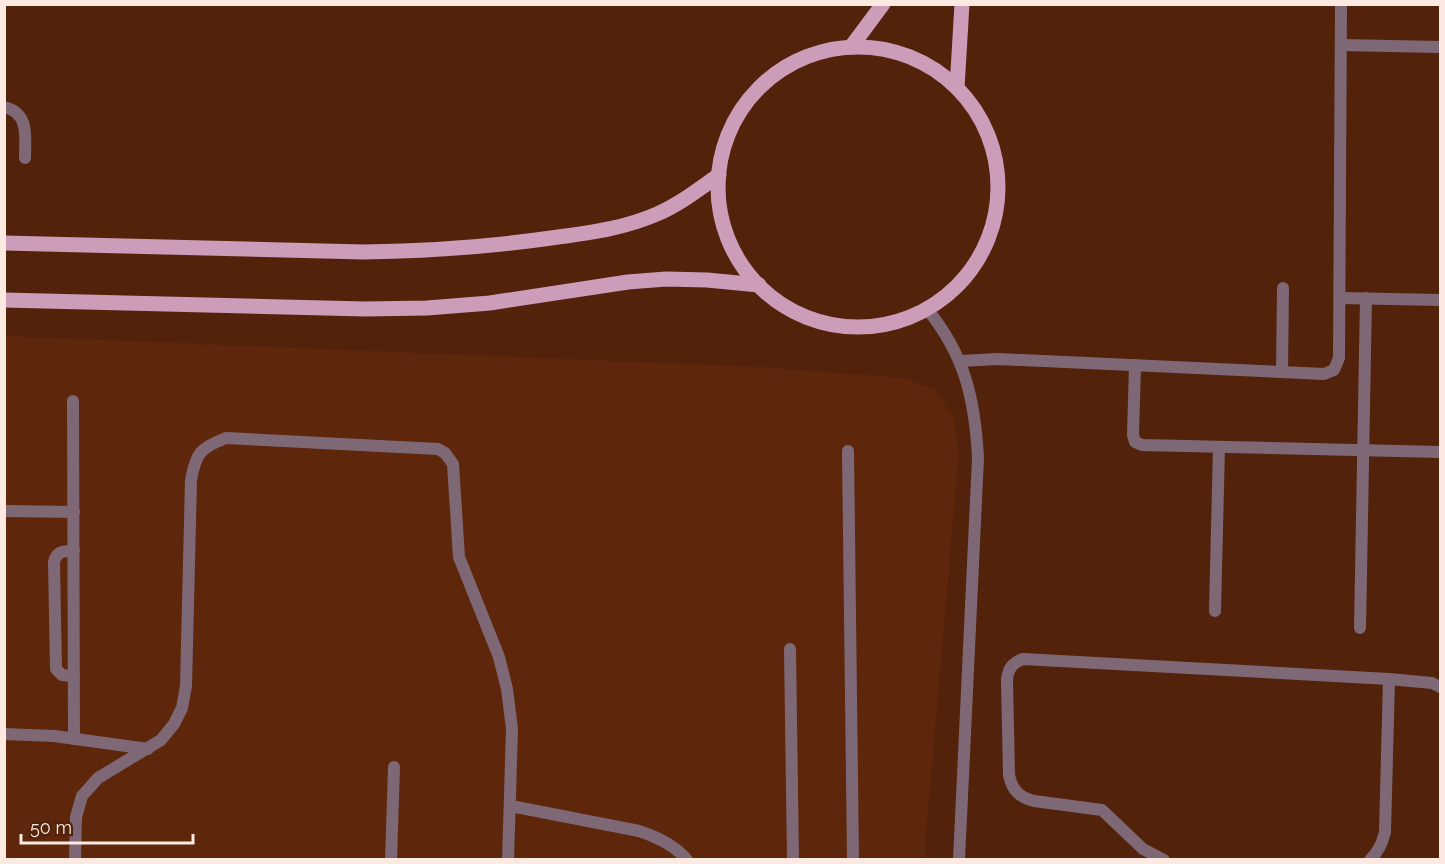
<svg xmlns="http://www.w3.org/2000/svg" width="1445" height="864" font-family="Raleway,sans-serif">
	<rect width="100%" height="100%" fill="#52220b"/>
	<path fill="#5e260b" d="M5,336L758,367L903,378L936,390L955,421L959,452L924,859L5,860Z"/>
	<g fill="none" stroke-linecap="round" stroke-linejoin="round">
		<g stroke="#7f6875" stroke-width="12">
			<path d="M1341,45L1440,47"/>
			<path d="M4,107C30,113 25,137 25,158"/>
			<path d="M1340,298L1440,300"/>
			<path d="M927,309C965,355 975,400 978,458L959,860"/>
			<path d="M960,361L998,359L1324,374L1334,370L1339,358L1341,4"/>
			<path d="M1135,365L1133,435L1135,442L1142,445L1440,452"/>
			<path d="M1282,372L1283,288"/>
			<path d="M73,401L74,739"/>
			<path d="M848,451L853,860"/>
			<path d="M4,511L74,512"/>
			<path d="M74,551C63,551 57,551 54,562L56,669L62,675L74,676"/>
			<path d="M1215,611L1219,447"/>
			<path d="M1360,628L1366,298"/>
			<path d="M790,649L793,860"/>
			<path d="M4,734L54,736L148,749"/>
			<path d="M511,806L639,831C657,837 675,845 687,860"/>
			<path d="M75,860L76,817L82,796L98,778L161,740L174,724L182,708L186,686L191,480C196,453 200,448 226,438L438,449L445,453L453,464L459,557L499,657L507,689L512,729L508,860"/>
			<path d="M391,860L394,767"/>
			<path d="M1164,860L1143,849L1102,810L1034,801C1019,797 1012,790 1009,775L1007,680C1008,669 1012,663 1023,659L1389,679L1432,683L1440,687"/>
			<path d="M1370,860C1379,851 1382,843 1385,832L1389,679"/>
		</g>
		<g stroke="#cc9cb8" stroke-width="15">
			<path d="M851,47L883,4"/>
			<circle cx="858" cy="187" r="140"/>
			<path d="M957,88L962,4"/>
			<path d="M4,243L364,252C427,251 488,247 551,238C587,233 623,229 657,214C680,204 699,189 719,175"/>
			<path d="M4,300L365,309L427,308L490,303L628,282L666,279L707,280L759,285"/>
		</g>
	</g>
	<rect width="1445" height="864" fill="none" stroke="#fce9e1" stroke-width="12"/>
	<path d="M21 834v9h172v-9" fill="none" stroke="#fce9e1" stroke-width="3"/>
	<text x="30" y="834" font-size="18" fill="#fce9e1" stroke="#52220b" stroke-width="4.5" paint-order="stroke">50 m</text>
</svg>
